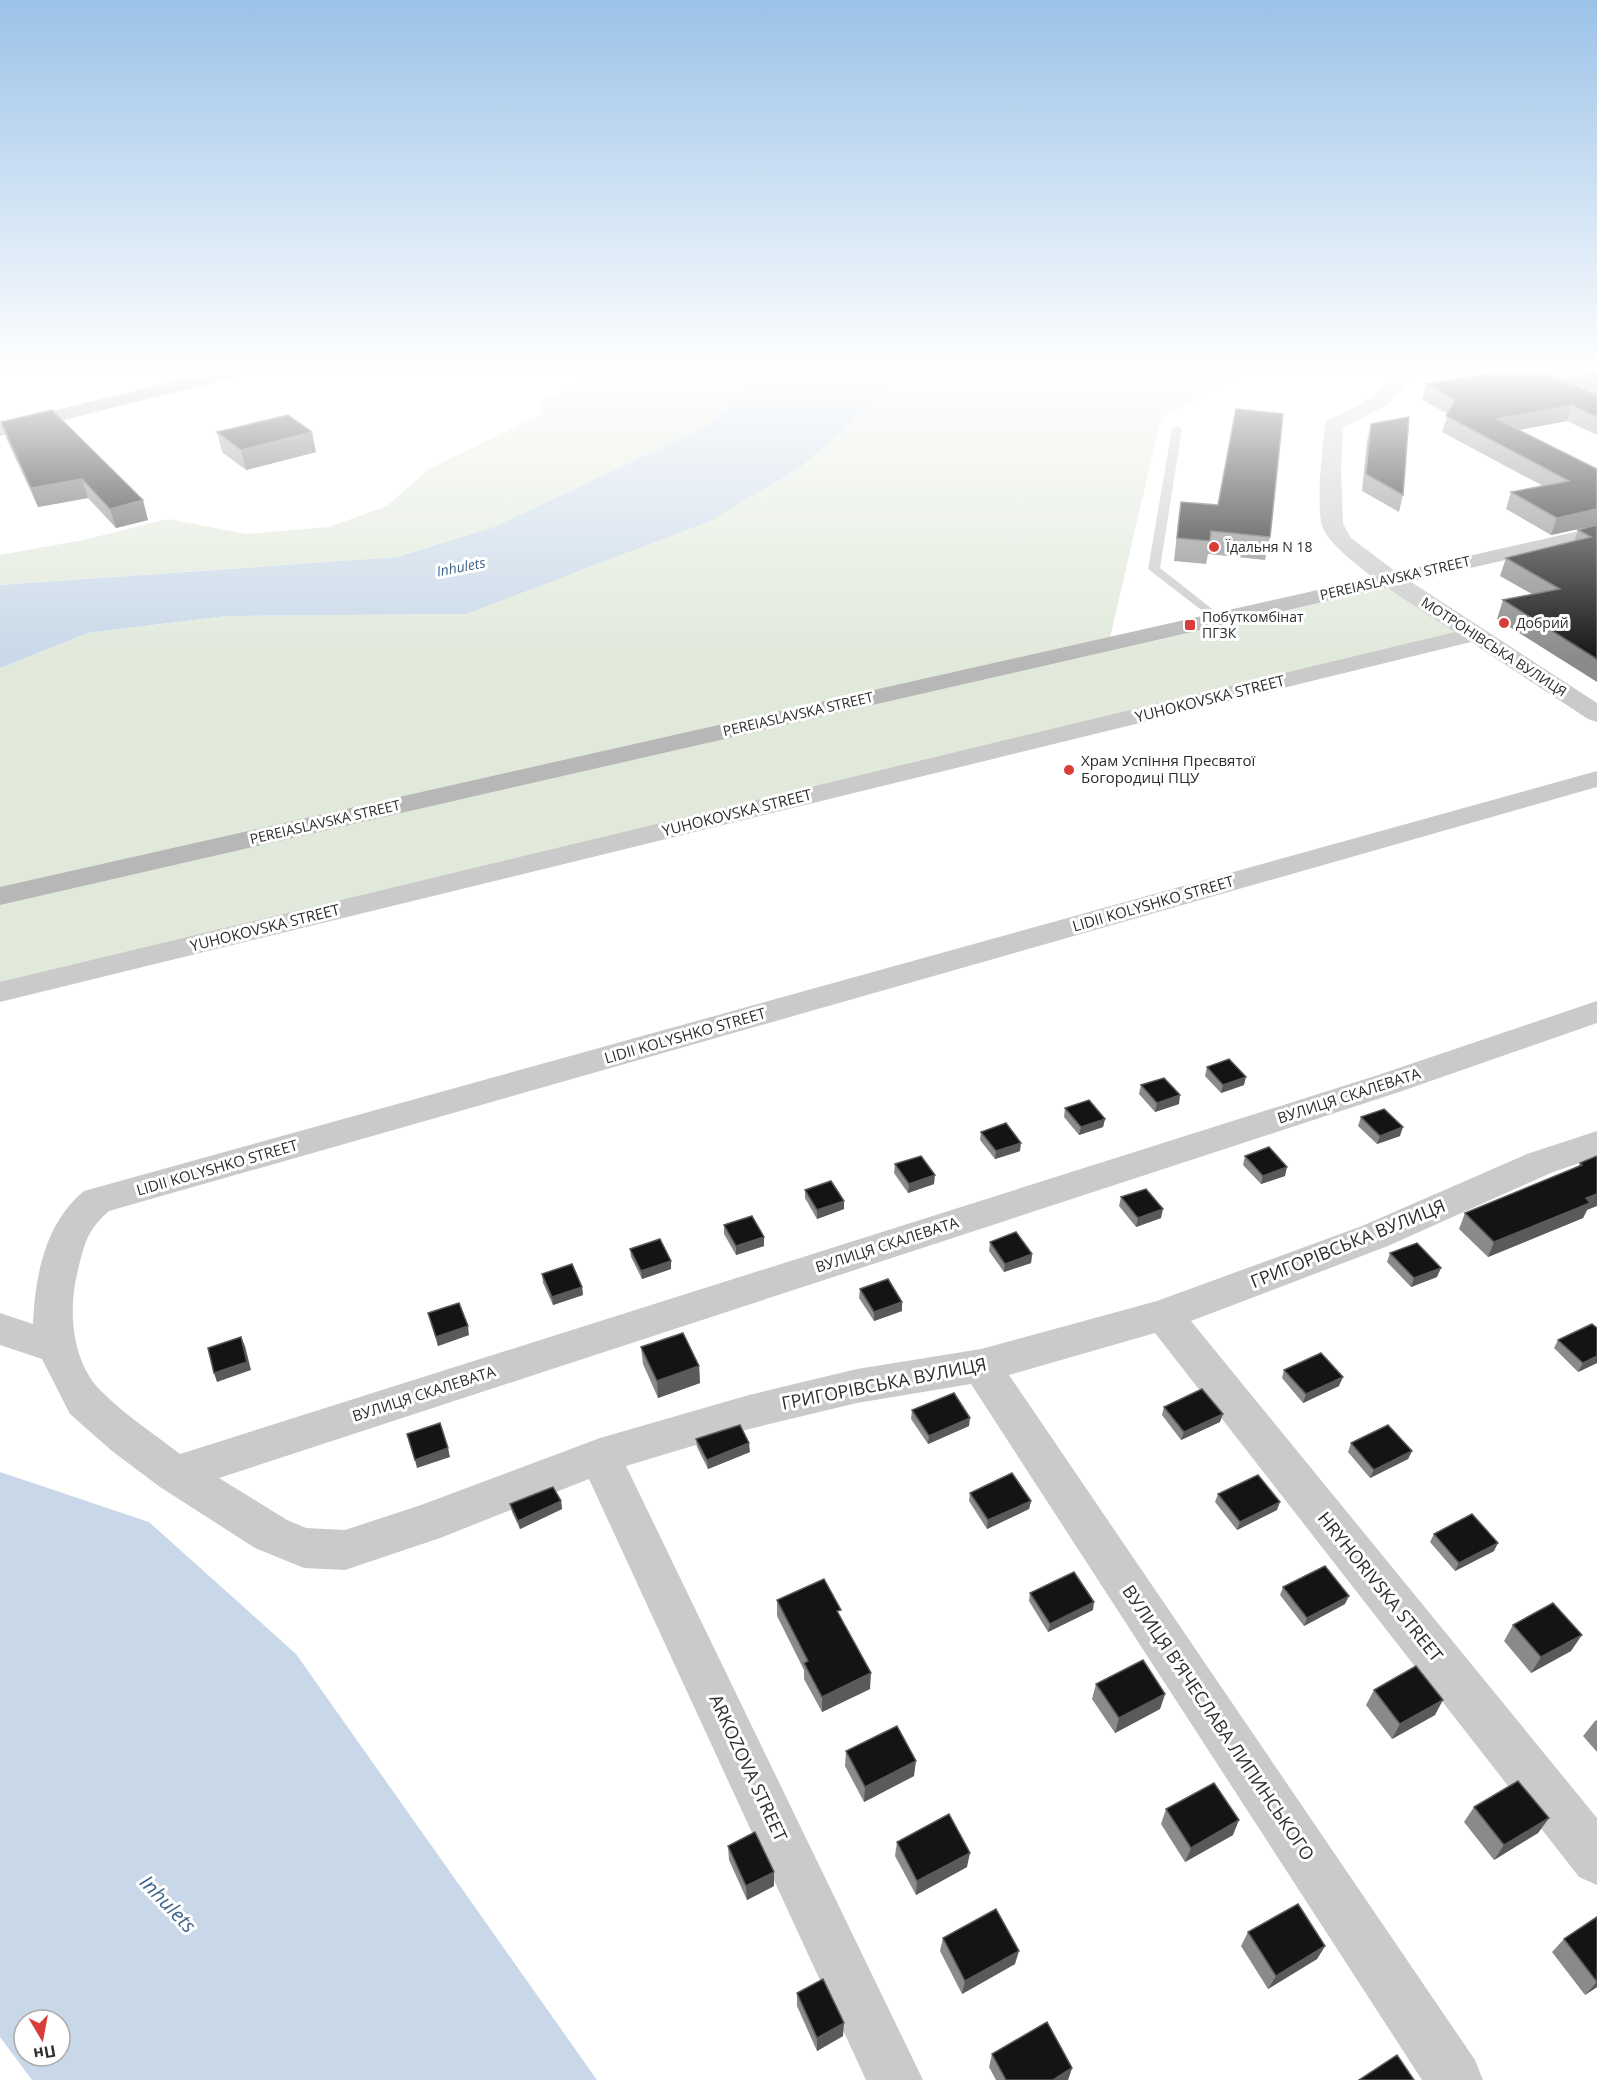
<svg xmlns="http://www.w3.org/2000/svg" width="1597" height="2080" font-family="'Open Sans',sans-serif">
	<rect width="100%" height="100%" fill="#fff"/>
	<g fill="#e1e9db">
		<path d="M607,370H777L755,381L707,426L494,527L395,557L0,585V555L83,540L168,519L247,534L329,527L387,506L429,469L544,413L537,403Z"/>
		<path d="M919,370H1248L1161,418L1109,642L1391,579L1475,634L0,991V668L88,633L226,616L466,614Z"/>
	</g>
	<g fill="#c8d8e8" fill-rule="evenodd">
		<path d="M777,370H919L892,384L802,466L710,521L466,614L226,616L88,633L0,668V585L396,557L494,527L707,426L755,381Z"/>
		<path d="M0,1472L149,1522L296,1654L597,2080H32L0,2037ZM24,2020H60V2056H24Z"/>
	</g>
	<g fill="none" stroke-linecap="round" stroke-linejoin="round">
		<path fill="#cacaca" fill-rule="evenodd" d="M1177,426L1182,429L1160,568L1221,616V620L1217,622L1148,569L1172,429Z"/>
		<g fill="#cacaca" fill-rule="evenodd">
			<path d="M1397,370H1416L1389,404L1343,428L1341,470L1343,524L1351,538L1399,574L1597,703V722L1588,719L1471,642L0,1002V982L1455,632C1427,613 1326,554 1321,522C1317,491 1322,456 1325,425L1327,421L1375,396Z"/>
			<path d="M1597,771V787L109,1211C86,1231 84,1246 77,1274C68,1312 72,1362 101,1391C125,1415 154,1434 180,1454L1375,1076L1597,1001V1023L1399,1092L219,1478L287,1520L306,1528L345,1530L421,1505L600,1438L749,1395L857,1369L981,1349L1157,1301L1362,1226L1527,1154L1597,1131V1157L1553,1172L1388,1246L1191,1321L1597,1818V1885L1579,1877L1155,1333L1009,1375L1475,2060L1483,2080H1422L971,1384L857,1403L749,1429L626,1466L923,2080H866L589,1479L440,1538L345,1570L304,1568L255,1548L160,1487L112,1451L70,1414L42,1359L0,1345V1313L33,1324C35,1276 45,1223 84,1191Z"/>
		</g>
		<path fill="#b7b7b7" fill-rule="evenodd" d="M1597,527V539L0,905V887Z"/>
		<path fill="#a5a5a5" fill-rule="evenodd" d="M219,370H251L248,374L0,436V424Z"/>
	</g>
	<g fill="#8a8a8a">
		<path d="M1556,370H1597V435L1567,421L1519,430L1597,469V682L1497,619L1503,600L1532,594L1500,576L1506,558L1574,541L1578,530L1597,525L1551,535L1506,509L1511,492L1543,486L1442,432L1448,414L1422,400L1426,384L1554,377Z"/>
		<path d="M1,422L148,520L116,528L88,498L38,507L7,440Z"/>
		<path d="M1371,424L1403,495L1399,512L1362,491L1367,441Z"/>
		<path d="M217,432L316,452L246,470L222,452Z"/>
		<path d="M1181,502L1270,537L1265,560L1208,554L1206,564L1174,561L1178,524Z"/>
		<path d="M1207,1067L1244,1085L1221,1093L1205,1076Z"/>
		<path d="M1141,1085L1179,1104L1155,1112L1139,1094Z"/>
		<path d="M1065,1108L1105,1119L1103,1127L1079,1135L1064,1117Z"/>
		<path d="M1361,1117L1400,1136L1377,1144L1358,1126Z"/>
		<path d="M981,1132L1020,1151L995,1159L980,1140Z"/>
		<path d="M1245,1156L1285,1176L1261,1184L1243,1165Z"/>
		<path d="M1597,1156L1587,1210L1583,1218L1488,1257L1459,1229L1465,1213L1578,1167L1580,1163Z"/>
		<path d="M895,1164L934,1184L908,1193L894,1173Z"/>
		<path d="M805,1190L844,1201V1209L817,1219L805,1198Z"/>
		<path d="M1121,1197L1161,1218L1136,1227L1119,1206Z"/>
		<path d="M724,1225L764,1237V1246L736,1255L724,1234Z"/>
		<path d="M990,1242L1032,1254L1031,1263L1004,1272L989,1251Z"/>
		<path d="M630,1249L671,1261V1269L642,1279L631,1257Z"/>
		<path d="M1390,1253L1437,1277L1411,1287L1387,1262Z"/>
		<path d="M542,1274L582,1287L583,1295L553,1305L543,1283Z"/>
		<path d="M860,1289L902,1311L874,1321L859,1298Z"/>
		<path d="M428,1313L469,1335L438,1346Z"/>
		<path d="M1597,1328V1363L1578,1372L1554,1348L1558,1340Z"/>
		<path d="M641,1347L699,1366L700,1383L658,1398L643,1364Z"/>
		<path d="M1284,1370L1339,1386L1303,1403L1282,1378Z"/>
		<path d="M1164,1407L1220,1422L1181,1440L1162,1415Z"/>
		<path d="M912,1410L969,1426L928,1444L911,1419Z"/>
		<path d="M696,1439L750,1452L708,1469L697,1447Z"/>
		<path d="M1351,1443L1412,1451L1408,1459L1370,1478L1348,1452Z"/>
		<path d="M970,1493L1031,1501L1029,1509L987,1529L969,1501Z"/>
		<path d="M1218,1494L1277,1510L1237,1530L1215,1502Z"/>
		<path d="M561,1501L562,1509L520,1529L512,1512L510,1504Z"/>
		<path d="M1434,1534L1494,1551L1455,1571L1430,1542Z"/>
		<path d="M1283,1587L1345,1604L1304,1626L1280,1595Z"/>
		<path d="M1030,1593L1093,1610L1048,1632L1029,1601Z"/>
		<path d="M777,1600L841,1618L870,1689L822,1712L804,1679V1670L777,1616Z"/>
		<path d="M1513,1625L1571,1651L1531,1673L1504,1641Z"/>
		<path d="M1096,1684L1165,1694L1160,1709L1115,1733L1092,1699Z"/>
		<path d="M1374,1690L1435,1715L1392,1739L1366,1705Z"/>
		<path d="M1597,1720V1752L1583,1736L1595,1721Z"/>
		<path d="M846,1751L914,1776L864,1802L845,1766Z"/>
		<path d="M1474,1807L1549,1818L1538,1833L1494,1860L1464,1822Z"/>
		<path d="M1166,1809L1233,1835L1185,1862L1161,1824Z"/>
		<path d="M897,1842L967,1867L916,1895L895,1856Z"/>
		<path d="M728,1846L774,1872V1886L747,1900L729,1860Z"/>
		<path d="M1597,1917V1987L1585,1995L1552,1952L1564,1939Z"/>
		<path d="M1248,1932L1325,1946L1317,1959L1268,1989L1241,1946Z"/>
		<path d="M943,1938L1015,1964L962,1994L940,1951Z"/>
		<path d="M797,1993L843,2036L817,2051L797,2006Z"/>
		<path d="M992,2054L1072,2068L1068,2080H996L989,2067Z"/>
	</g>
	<g fill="#5a5a5a">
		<path d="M1572,405L1567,421L1492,435L1497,419Z"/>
		<path d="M312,432L316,452L246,470L241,450Z"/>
		<path d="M82,479L88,498L38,507L31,488Z"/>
		<path d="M143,500L148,520L116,528L110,509Z"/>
		<path d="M1597,509V525L1551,535L1557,518Z"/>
		<path d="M1246,1077L1244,1085L1221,1093L1223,1085Z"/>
		<path d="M1180,1095L1179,1104L1155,1112L1157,1103Z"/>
		<path d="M1105,1119L1103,1127L1079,1135L1081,1127Z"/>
		<path d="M1403,1127L1400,1136L1377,1144L1380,1136Z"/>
		<path d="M1021,1143L1020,1151L995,1159L996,1151Z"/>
		<path d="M1287,1167L1285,1176L1261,1184L1263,1176Z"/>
		<path d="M935,1175L934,1184L908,1193L909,1184Z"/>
		<path d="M1597,1194V1206L1587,1210L1583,1218L1488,1257L1494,1242L1586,1198Z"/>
		<path d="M844,1201V1209L817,1219V1210Z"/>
		<path d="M1163,1209L1161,1218L1136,1227L1138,1218Z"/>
		<path d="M764,1237V1246L736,1255V1246Z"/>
		<path d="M1032,1254L1031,1263L1004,1272L1005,1264Z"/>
		<path d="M671,1261V1269L642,1279L641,1271Z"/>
		<path d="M1441,1268L1437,1277L1411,1287L1414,1278Z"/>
		<path d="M582,1287L583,1295L553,1305L552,1297Z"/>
		<path d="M902,1302V1311L874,1321V1312Z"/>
		<path d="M468,1326L469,1335L438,1346L436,1337Z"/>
		<path d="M241,1337L245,1346L251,1370L217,1382L214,1373Z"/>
		<path d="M1597,1356V1363L1578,1372L1583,1363Z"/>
		<path d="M699,1366L700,1383L658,1398L657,1381Z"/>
		<path d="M1343,1377L1339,1386L1303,1403L1306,1394Z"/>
		<path d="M1223,1414L1220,1422L1181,1440L1184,1432Z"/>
		<path d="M970,1418L969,1426L928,1444L929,1436Z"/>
		<path d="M749,1443L750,1452L708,1469L707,1460Z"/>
		<path d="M448,1448L450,1457L417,1468L415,1460Z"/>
		<path d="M1412,1451L1408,1459L1370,1478L1374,1470Z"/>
		<path d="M561,1501L562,1509L520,1529L518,1521Z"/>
		<path d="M1031,1501L1029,1509L987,1529L988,1520Z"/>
		<path d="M1280,1502L1277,1510L1237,1530L1240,1522Z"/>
		<path d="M1498,1543L1494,1551L1455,1571L1459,1563Z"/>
		<path d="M1349,1596L1345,1604L1304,1626L1307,1618Z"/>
		<path d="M1094,1602L1093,1610L1048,1632L1050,1624Z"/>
		<path d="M1582,1635L1571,1651L1531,1673L1541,1657Z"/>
		<path d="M871,1673L870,1689L822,1712V1697Z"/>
		<path d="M1165,1694L1160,1709L1115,1733L1119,1718Z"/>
		<path d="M1443,1700L1435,1715L1392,1739L1400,1724Z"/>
		<path d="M916,1761L914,1776L864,1802L865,1787Z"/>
		<path d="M1549,1818L1538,1833L1494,1860L1504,1845Z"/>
		<path d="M1239,1820L1233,1835L1185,1862L1191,1848Z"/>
		<path d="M970,1853L967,1867L916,1895L917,1881Z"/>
		<path d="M774,1872V1886L747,1900L746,1886Z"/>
		<path d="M1325,1946L1317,1959L1268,1989L1276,1976Z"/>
		<path d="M1019,1951L1015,1964L962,1994L965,1981Z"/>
		<path d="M1597,1982V1987L1585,1995Z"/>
		<path d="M844,2023L843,2036L817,2051V2038Z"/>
		<path d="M1072,2068L1068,2080H1053Z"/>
	</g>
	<g fill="#141414" stroke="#5a5a5a" stroke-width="1.5">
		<path d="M1508,370H1538L1597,395V417L1572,405L1497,419L1597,469V509L1557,518L1511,492L1569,481L1446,416L1455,400L1426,384Z"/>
		<path d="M1580,370H1597V378Z"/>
		<path d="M1236,409L1283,414L1270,537L1211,531L1210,541L1177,538L1181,502L1218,505Z"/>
		<path d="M52,410L143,500L110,509L82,479L31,488L1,422Z"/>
		<path d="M288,415L312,432L241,450L217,432Z"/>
		<path d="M1409,417L1403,495L1366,474L1371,424Z"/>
		<path d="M1597,525V659L1503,600L1560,589L1506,558L1591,537L1578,530Z"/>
		<path d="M1229,1059L1246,1077L1223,1085L1207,1067Z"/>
		<path d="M1164,1078L1180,1095L1157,1103L1141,1085Z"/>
		<path d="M1089,1100L1105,1119L1081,1127L1065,1108Z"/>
		<path d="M1384,1109L1403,1127L1380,1136L1361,1117Z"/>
		<path d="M1006,1123L1021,1143L996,1151L981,1132Z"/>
		<path d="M1269,1147L1287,1167L1263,1176L1245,1156Z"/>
		<path d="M921,1156L935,1175L909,1184L895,1164Z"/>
		<path d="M1597,1156V1194L1586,1198L1590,1203L1494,1242L1465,1213L1582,1165L1580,1163Z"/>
		<path d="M831,1181L844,1201L817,1210L805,1190Z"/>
		<path d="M1146,1189L1163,1209L1138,1218L1121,1197Z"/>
		<path d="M752,1216L764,1237L736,1246L724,1225Z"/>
		<path d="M1016,1232L1032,1254L1005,1264L990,1242Z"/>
		<path d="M660,1239L671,1261L641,1271L630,1249Z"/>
		<path d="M1417,1243L1441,1268L1414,1278L1390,1253Z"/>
		<path d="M572,1264L582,1287L552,1297L542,1274Z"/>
		<path d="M888,1279L902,1302L874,1312L860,1289Z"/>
		<path d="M459,1303L468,1326L436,1337L428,1313Z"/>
		<path d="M1592,1324L1597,1328V1356L1583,1363L1558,1340Z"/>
		<path d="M683,1333L699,1366L657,1381L641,1347Z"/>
		<path d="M241,1337L247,1362L214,1373L208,1348Z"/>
		<path d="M1321,1353L1343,1377L1306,1394L1284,1370Z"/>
		<path d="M1202,1389L1223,1414L1184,1432L1164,1407Z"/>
		<path d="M954,1393L970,1418L929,1436L912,1410Z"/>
		<path d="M440,1423L448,1448L415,1460L407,1434Z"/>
		<path d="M740,1425L749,1443L707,1460L696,1439Z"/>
		<path d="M1388,1425L1412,1451L1374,1470L1351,1443Z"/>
		<path d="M1012,1473L1031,1501L988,1520L970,1493Z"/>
		<path d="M1258,1475L1280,1502L1240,1522L1218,1494Z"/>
		<path d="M553,1487L561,1501L518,1521L510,1504Z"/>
		<path d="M1472,1514L1498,1543L1459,1563L1434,1534Z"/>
		<path d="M1325,1566L1349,1596L1307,1618L1283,1587Z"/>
		<path d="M1074,1572L1094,1602L1050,1624L1030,1593Z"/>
		<path d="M824,1579L841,1610L837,1611L871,1673L822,1697L804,1663L808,1661L777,1600Z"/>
		<path d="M1553,1603L1582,1635L1541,1657L1513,1625Z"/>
		<path d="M1143,1660L1165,1694L1119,1718L1096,1684Z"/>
		<path d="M1416,1666L1443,1700L1400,1724L1374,1690Z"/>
		<path d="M897,1726L916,1761L865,1787L846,1751Z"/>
		<path d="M1518,1781L1549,1818L1504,1845L1474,1807Z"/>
		<path d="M1214,1783L1239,1820L1191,1848L1166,1809Z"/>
		<path d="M949,1814L970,1853L917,1881L897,1842Z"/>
		<path d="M755,1832L774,1872L746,1886L728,1846Z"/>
		<path d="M1298,1904L1325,1946L1276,1976L1248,1932Z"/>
		<path d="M996,1909L1019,1951L965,1981L943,1938Z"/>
		<path d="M1597,1917V1982L1564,1939Z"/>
		<path d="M823,1979L844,2023L817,2038L797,1993Z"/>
		<path d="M1047,2022L1072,2068L1053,2080H1006L992,2054Z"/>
		<path d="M1397,2055L1414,2080H1359Z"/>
	</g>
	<linearGradient id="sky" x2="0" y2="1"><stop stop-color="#9bc2e8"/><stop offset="0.56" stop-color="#fff"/><stop offset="1" stop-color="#fff" stop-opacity="0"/></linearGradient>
	<rect width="1597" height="661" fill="url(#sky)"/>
	<g fill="#d93d39" stroke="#fff" stroke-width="2">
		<circle cx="1214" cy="547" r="6"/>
		<circle cx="1504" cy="623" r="6"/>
		<rect x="1184" y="619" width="12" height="12" rx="3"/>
		<circle cx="1069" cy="770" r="6"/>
	</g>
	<g text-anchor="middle" stroke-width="6" stroke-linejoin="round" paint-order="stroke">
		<g font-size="14" fill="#2d2d2d" stroke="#fff" text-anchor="start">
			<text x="1226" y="552">Їдальня N 18</text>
			<text x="1202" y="622">Побуткомбінат<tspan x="1202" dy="16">ПГЗК</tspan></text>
			<text x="1516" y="628">Добрий</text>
		</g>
		<g font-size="14" font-style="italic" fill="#406689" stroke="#fff">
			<text transform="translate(461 567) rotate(-11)" y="5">Inhulets</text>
		</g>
		<g font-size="14" fill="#2d2d2d" stroke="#fff">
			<text transform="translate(1395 578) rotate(-13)" y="5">PEREIASLAVSKA STREET</text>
			<text transform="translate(1494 647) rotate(33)" y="5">МОТРОНІВСЬКА ВУЛИЦЯ</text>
			<text transform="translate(798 714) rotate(-13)" y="5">PEREIASLAVSKA STREET</text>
			<text transform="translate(325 822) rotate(-13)" y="5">PEREIASLAVSKA STREET</text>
		</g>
		<g font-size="15" fill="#2d2d2d" stroke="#fff">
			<text transform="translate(1210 699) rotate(-14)" y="5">YUHOKOVSKA STREET</text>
			<text transform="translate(737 813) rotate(-14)" y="5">YUHOKOVSKA STREET</text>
			<text transform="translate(1153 904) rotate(-16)" y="5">LIDII KOLYSHKO STREET</text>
			<text transform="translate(265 928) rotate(-14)" y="5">YUHOKOVSKA STREET</text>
			<text transform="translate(685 1036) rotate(-16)" y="5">LIDII KOLYSHKO STREET</text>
			<text transform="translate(1349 1096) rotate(-18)" y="5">ВУЛИЦЯ СКАЛЕВАТА</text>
			<text transform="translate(217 1168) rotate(-16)" y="5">LIDII KOLYSHKO STREET</text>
			<text transform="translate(887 1245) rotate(-18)" y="5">ВУЛИЦЯ СКАЛЕВАТА</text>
			<text transform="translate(424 1394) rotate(-18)" y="5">ВУЛИЦЯ СКАЛЕВАТА</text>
		</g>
		<g font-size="15" fill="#2d2d2d" stroke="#fff" text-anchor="start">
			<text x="1081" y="766">Храм Успіння Пресвятої<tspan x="1081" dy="17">Богородиці ПЦУ</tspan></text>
		</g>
		<g font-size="18" fill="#2d2d2d" stroke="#fff">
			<text transform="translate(1348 1244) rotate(-22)" y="6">ГРИГОРІВСЬКА ВУЛИЦЯ</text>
			<text transform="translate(884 1384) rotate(-11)" y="6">ГРИГОРІВСЬКА ВУЛИЦЯ</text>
			<text transform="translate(1380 1587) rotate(51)" y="6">HRYHORIVSKA STREET</text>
			<text transform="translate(1218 1723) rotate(56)" y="6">ВУЛИЦЯ В’ЯЧЕСЛАВА ЛИПИНСЬКОГО</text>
			<text transform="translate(748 1768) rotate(65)" y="6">ARKOZOVA STREET</text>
		</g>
		<g font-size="20" font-style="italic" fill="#406689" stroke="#fff">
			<text transform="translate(168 1904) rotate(46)" y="7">Inhulets</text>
		</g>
	</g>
	<g transform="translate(42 2038) rotate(170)"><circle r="28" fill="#ffffff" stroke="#ababab" stroke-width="1.5"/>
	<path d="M0-4.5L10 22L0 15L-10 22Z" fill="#d93d39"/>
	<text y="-9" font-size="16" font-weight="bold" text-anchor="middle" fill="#2d2d2d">Пн</text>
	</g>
</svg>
